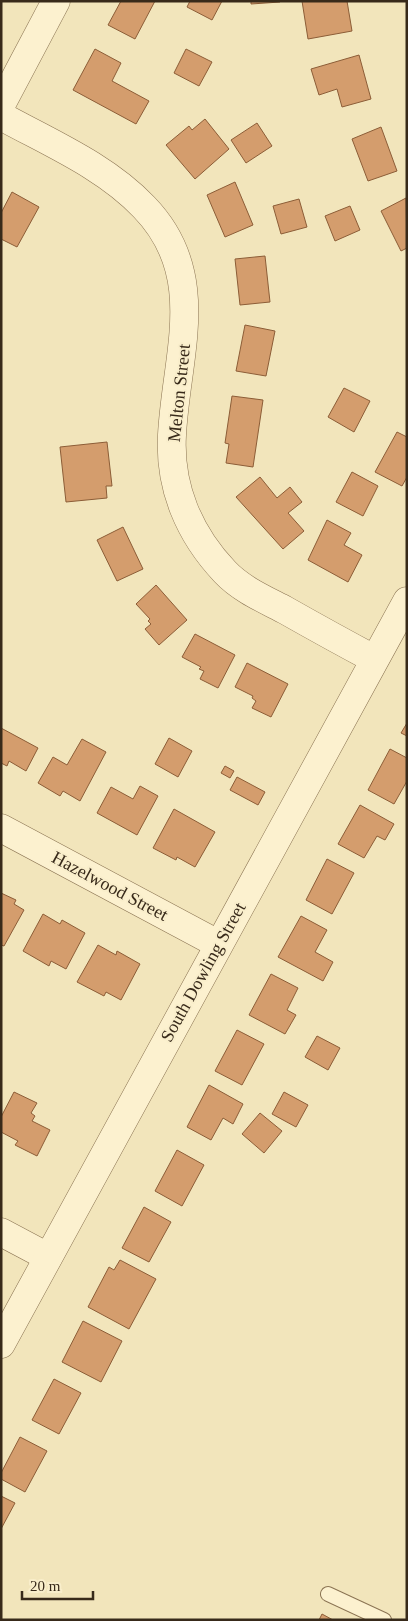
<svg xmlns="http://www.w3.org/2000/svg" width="408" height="1621" font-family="Georgia,serif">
	<rect width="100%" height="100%" fill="#f2e5bb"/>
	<g fill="#d49d6d" stroke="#8c5d37">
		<path d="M121,1H155L135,39L108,25Z"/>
		<path d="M190,1H222L212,20L187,7Z"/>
		<path d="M251,1H280V2L251,4Z"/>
		<path d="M302,1H347L352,31L308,39Z"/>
		<path d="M95,49L121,63L112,81L149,101L136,124L73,90Z"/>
		<path d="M186,49L212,62L199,86L174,73Z"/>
		<path d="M359,55L371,99L342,107L337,89L319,95L311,69Z"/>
		<path d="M205,119L229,149L195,179L166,145L189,126L192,130Z"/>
		<path d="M257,123L272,146L246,163L231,140Z"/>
		<path d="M381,127L397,171L368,181L352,139Z"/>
		<path d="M235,182L253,225L225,237L207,195Z"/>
		<path d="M12,192L39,207L17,247L1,239V213Z"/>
		<path d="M406,198L407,248L401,251L381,211Z"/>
		<path d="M299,199L307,227L281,234L273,206Z"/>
		<path d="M350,206L360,230L335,241L325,216Z"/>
		<path d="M265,256L270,302L240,305L235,259Z"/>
		<path d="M245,325L275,331L266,376L236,371Z"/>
		<path d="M344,388L370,401L354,432L328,417Z"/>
		<path d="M232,396L263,400L253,467L226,463L229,444L225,443Z"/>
		<path d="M397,432L407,437V477L402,486L375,472Z"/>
		<path d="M107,442L112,486H106L107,498L66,502L60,447Z"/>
		<path d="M352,472L378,486L363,516L336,502Z"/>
		<path d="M260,477L277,498L290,487L302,502L288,513L304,531L283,549L236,497Z"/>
		<path d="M327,520L351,533L344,545L362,555L348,582L308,560Z"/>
		<path d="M123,527L143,569L117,581L97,540Z"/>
		<path d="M156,585L187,620L159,645L145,629L151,624L148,621L150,619L136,604Z"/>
		<path d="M195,634L235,655L218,688L200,679L204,671L199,669L201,667L182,657Z"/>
		<path d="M247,663L288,684L271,717L252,708L256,701L252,698L253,696L235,687Z"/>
		<path d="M407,723V736L401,733Z"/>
		<path d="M1,728L38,748L26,771L9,761L7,766L1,763Z"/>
		<path d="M169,738L192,751L178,777L155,764Z"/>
		<path d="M82,739L106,752L80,801L63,791L60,796L38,783L53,757L67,765Z"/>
		<path d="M390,749L407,758V781L394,804L368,790Z"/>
		<path d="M225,766L234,771L230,778L221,773Z"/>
		<path d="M237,777L265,792L258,805L230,790Z"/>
		<path d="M140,786L158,796L137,835L97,813L111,787L133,799Z"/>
		<path d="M360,805L394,824L385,840L377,836L364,858L338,844Z"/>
		<path d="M174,809L215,832L195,867L177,857L176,860L153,848Z"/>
		<path d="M327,859L354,873L332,914L306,900Z"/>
		<path d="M1,893L16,900L14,904L24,910L4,946L1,945Z"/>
		<path d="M43,914L60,924L62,920L85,933L66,969L51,961L49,966L23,951Z"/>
		<path d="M301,916L327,930L315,952L333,962L323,981L278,957Z"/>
		<path d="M98,945L116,955L117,951L140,964L121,1000L106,992L104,996L77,982Z"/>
		<path d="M271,974L298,988L287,1010L296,1015L285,1034L249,1015Z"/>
		<path d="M237,1030L264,1044L242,1085L215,1071Z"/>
		<path d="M317,1036L340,1048L328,1070L305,1057Z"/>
		<path d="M209,1085L243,1104L233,1124L223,1118L211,1140L187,1127Z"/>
		<path d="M14,1092L37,1103L31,1113L35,1116L32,1121L50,1130L37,1156L15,1145L18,1141L1,1132V1117Z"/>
		<path d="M284,1092L308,1105L296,1127L272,1114Z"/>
		<path d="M260,1113L282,1131L264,1153L242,1134Z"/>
		<path d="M177,1150L204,1165L182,1206L155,1191Z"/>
		<path d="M144,1207L171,1222L149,1262L122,1248Z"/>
		<path d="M120,1260L156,1279L129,1329L88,1307L109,1267L114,1270Z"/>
		<path d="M83,1321L122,1341L101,1382L62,1362Z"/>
		<path d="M54,1379L81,1393L59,1434L32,1420Z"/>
		<path d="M20,1437L47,1451L25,1492L1,1479V1473Z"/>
		<path d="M1,1496L15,1503L1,1529Z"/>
		<path d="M322,1614L333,1620H319Z"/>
	</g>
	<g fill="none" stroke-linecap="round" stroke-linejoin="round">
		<defs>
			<path id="service" d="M328,1594L384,1620"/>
			<g id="minor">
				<path d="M1,105L56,1"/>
				<path d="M1,116C50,143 105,166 144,207C210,275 176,355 172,435C169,487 189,534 225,572C241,589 264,599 285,610C315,627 344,643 374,659"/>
				<path d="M1,828L218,944"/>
				<path d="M1,1232L48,1257"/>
				<path d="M1,1344L407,601"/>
			</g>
		</defs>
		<use href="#service" stroke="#8b7453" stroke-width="16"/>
		<use href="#minor" stroke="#8b7453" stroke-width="29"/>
		<use href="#service" stroke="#fcf1cf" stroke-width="14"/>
		<use href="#minor" stroke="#fcf1cf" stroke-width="28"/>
	</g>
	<g text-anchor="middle" stroke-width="4" stroke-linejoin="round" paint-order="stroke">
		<g font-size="18" fill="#382a1a" stroke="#f9eecb">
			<text transform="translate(179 393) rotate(-84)" y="6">Melton Street</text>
			<text transform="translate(110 886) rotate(28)" y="6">Hazelwood Street</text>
			<text transform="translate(203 972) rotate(-61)" y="6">South Dowling Street</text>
		</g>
	</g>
	<rect width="408" height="1621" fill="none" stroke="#382a1a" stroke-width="5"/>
	<path d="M22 1591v8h71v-8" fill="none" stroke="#382a1a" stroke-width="2.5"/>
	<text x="30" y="1591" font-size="15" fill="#382a1a" stroke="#f9eecb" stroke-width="4" paint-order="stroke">20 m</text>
</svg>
